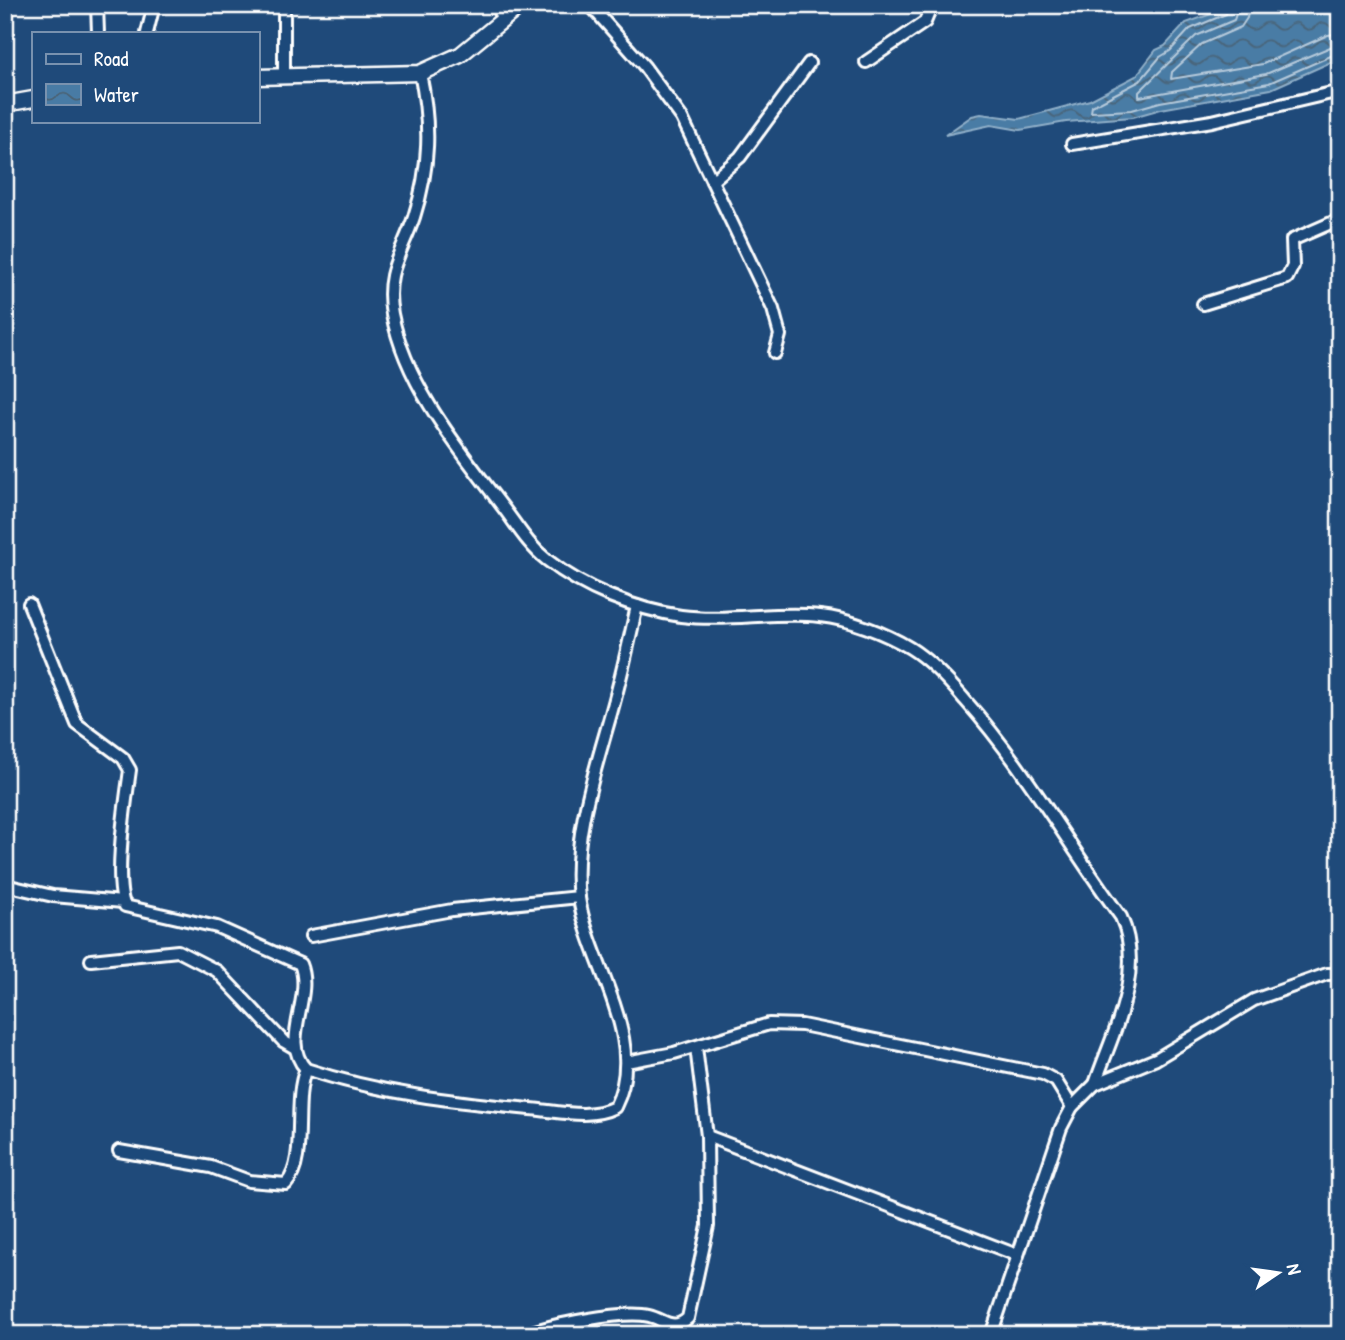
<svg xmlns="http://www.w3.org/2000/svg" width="1345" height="1340" font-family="'Patrick Hand',sans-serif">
	<defs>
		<pattern id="water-waves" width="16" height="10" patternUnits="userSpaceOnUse" patternTransform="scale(1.75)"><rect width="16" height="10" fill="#487ba5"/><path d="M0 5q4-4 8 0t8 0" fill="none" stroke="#4a6478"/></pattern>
	</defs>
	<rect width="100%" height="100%" fill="#1f4a7a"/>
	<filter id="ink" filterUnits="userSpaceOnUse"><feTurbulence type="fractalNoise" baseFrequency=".0143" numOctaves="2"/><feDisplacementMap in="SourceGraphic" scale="14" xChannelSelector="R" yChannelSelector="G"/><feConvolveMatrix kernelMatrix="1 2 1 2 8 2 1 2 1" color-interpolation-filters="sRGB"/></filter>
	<g filter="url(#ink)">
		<path fill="url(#water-waves)" stroke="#91b0c9" stroke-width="2" d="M1236,5H1340V58L1271,89L1161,109L1133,117L1066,122L1020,130L991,125L945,135L972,116L981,114L1019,119L1090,100L1136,76L1156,50L1165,46L1186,23Z"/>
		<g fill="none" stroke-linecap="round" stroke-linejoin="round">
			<g stroke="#b6cadb" stroke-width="2">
				<path d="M1230,5L1226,14L1190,29L1170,51L1160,57L1140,81L1092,106L1091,112L1132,110L1160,102L1269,83L1340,52"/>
				<path d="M1239,5L1234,20L1196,36L1139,92V97L1266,74L1340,43"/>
				<path d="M1249,5L1247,18L1241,27L1202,44L1172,72L1171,79L1263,64L1328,35L1340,33"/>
			</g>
			<defs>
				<g id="minor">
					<path d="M97,5L98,33"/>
					<path d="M496,5L503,20"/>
					<path d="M590,5L644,66L682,118L773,309L780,335L775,353"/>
					<path d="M147,33L154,5"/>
					<path d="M866,62L925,22L932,5"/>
					<path d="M420,73C431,124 430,167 414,217C402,253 384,272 392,314C406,386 459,449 502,506C516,524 528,545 547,560C584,589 634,609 681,616C727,622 774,611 820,616C849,619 885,633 910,648C931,661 949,681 965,700C1025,767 1068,845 1121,917C1146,973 1113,1031 1095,1084"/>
					<path d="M284,76V5"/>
					<path d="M1072,144L1212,121L1340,91"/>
					<path d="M712,181L740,157L809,63"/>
					<path d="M1203,304L1287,278L1293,266L1292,240L1340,219"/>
					<path d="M29,604L77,724L123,758L130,770C126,799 113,882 125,906L217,927L300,964C314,998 279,1041 306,1069C378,1093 454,1102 530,1109C558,1111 589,1120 615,1107C649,1040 589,965 579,898C571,834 599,760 615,699C623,669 630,637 637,606"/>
					<path d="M5,885L53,896L123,902"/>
					<path d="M311,936L452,910L579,897"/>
					<path d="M91,960L178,951L217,971L283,1041L295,1048"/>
					<path d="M626,1062L674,1053L769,1024L802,1025L1043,1074L1056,1081L1072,1107"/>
					<path d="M707,1136L1017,1255"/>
					<path d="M119,1151L211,1167L249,1181L286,1184C308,1160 292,1100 306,1069"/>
					<path d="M524,1335C549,1325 624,1310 649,1316C665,1320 673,1332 688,1318L708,1226L707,1136L696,1047"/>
					<path d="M991,1335L1061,1128L1072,1107L1095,1084L1156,1059L1254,1000L1327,974H1340"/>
				</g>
				<g id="tertiary">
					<path d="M257,77L420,73L460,55L521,5"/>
					<path d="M5,104L33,99"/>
				</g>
			</defs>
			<use href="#minor" stroke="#fff" stroke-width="16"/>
			<use href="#tertiary" stroke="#fff" stroke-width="19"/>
			<use href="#minor" stroke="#1f4a7a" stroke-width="10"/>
			<use href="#tertiary" stroke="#1f4a7a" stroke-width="14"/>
		</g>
	</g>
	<rect width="1345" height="1340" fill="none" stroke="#1f4a7a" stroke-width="28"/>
	<rect x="14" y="14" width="1317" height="1312" fill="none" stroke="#fff" stroke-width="2.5" filter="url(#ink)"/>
	<rect x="32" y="32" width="228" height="91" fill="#1f4a7a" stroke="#7992af" stroke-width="2"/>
	<rect x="46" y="54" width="35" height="10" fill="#1f4a7a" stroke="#7992af" stroke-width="2"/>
	<text x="94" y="66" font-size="21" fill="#ffffff">Road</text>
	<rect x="46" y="84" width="35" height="21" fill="url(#water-waves)" stroke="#7992af" stroke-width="2"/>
	<text x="94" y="102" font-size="21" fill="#ffffff">Water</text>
	<g transform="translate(1278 1273) rotate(77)" stroke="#1f4a7a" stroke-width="5" paint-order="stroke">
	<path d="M0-5L12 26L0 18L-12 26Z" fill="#ffffff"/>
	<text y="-10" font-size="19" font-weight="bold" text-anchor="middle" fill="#ffffff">N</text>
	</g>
</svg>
